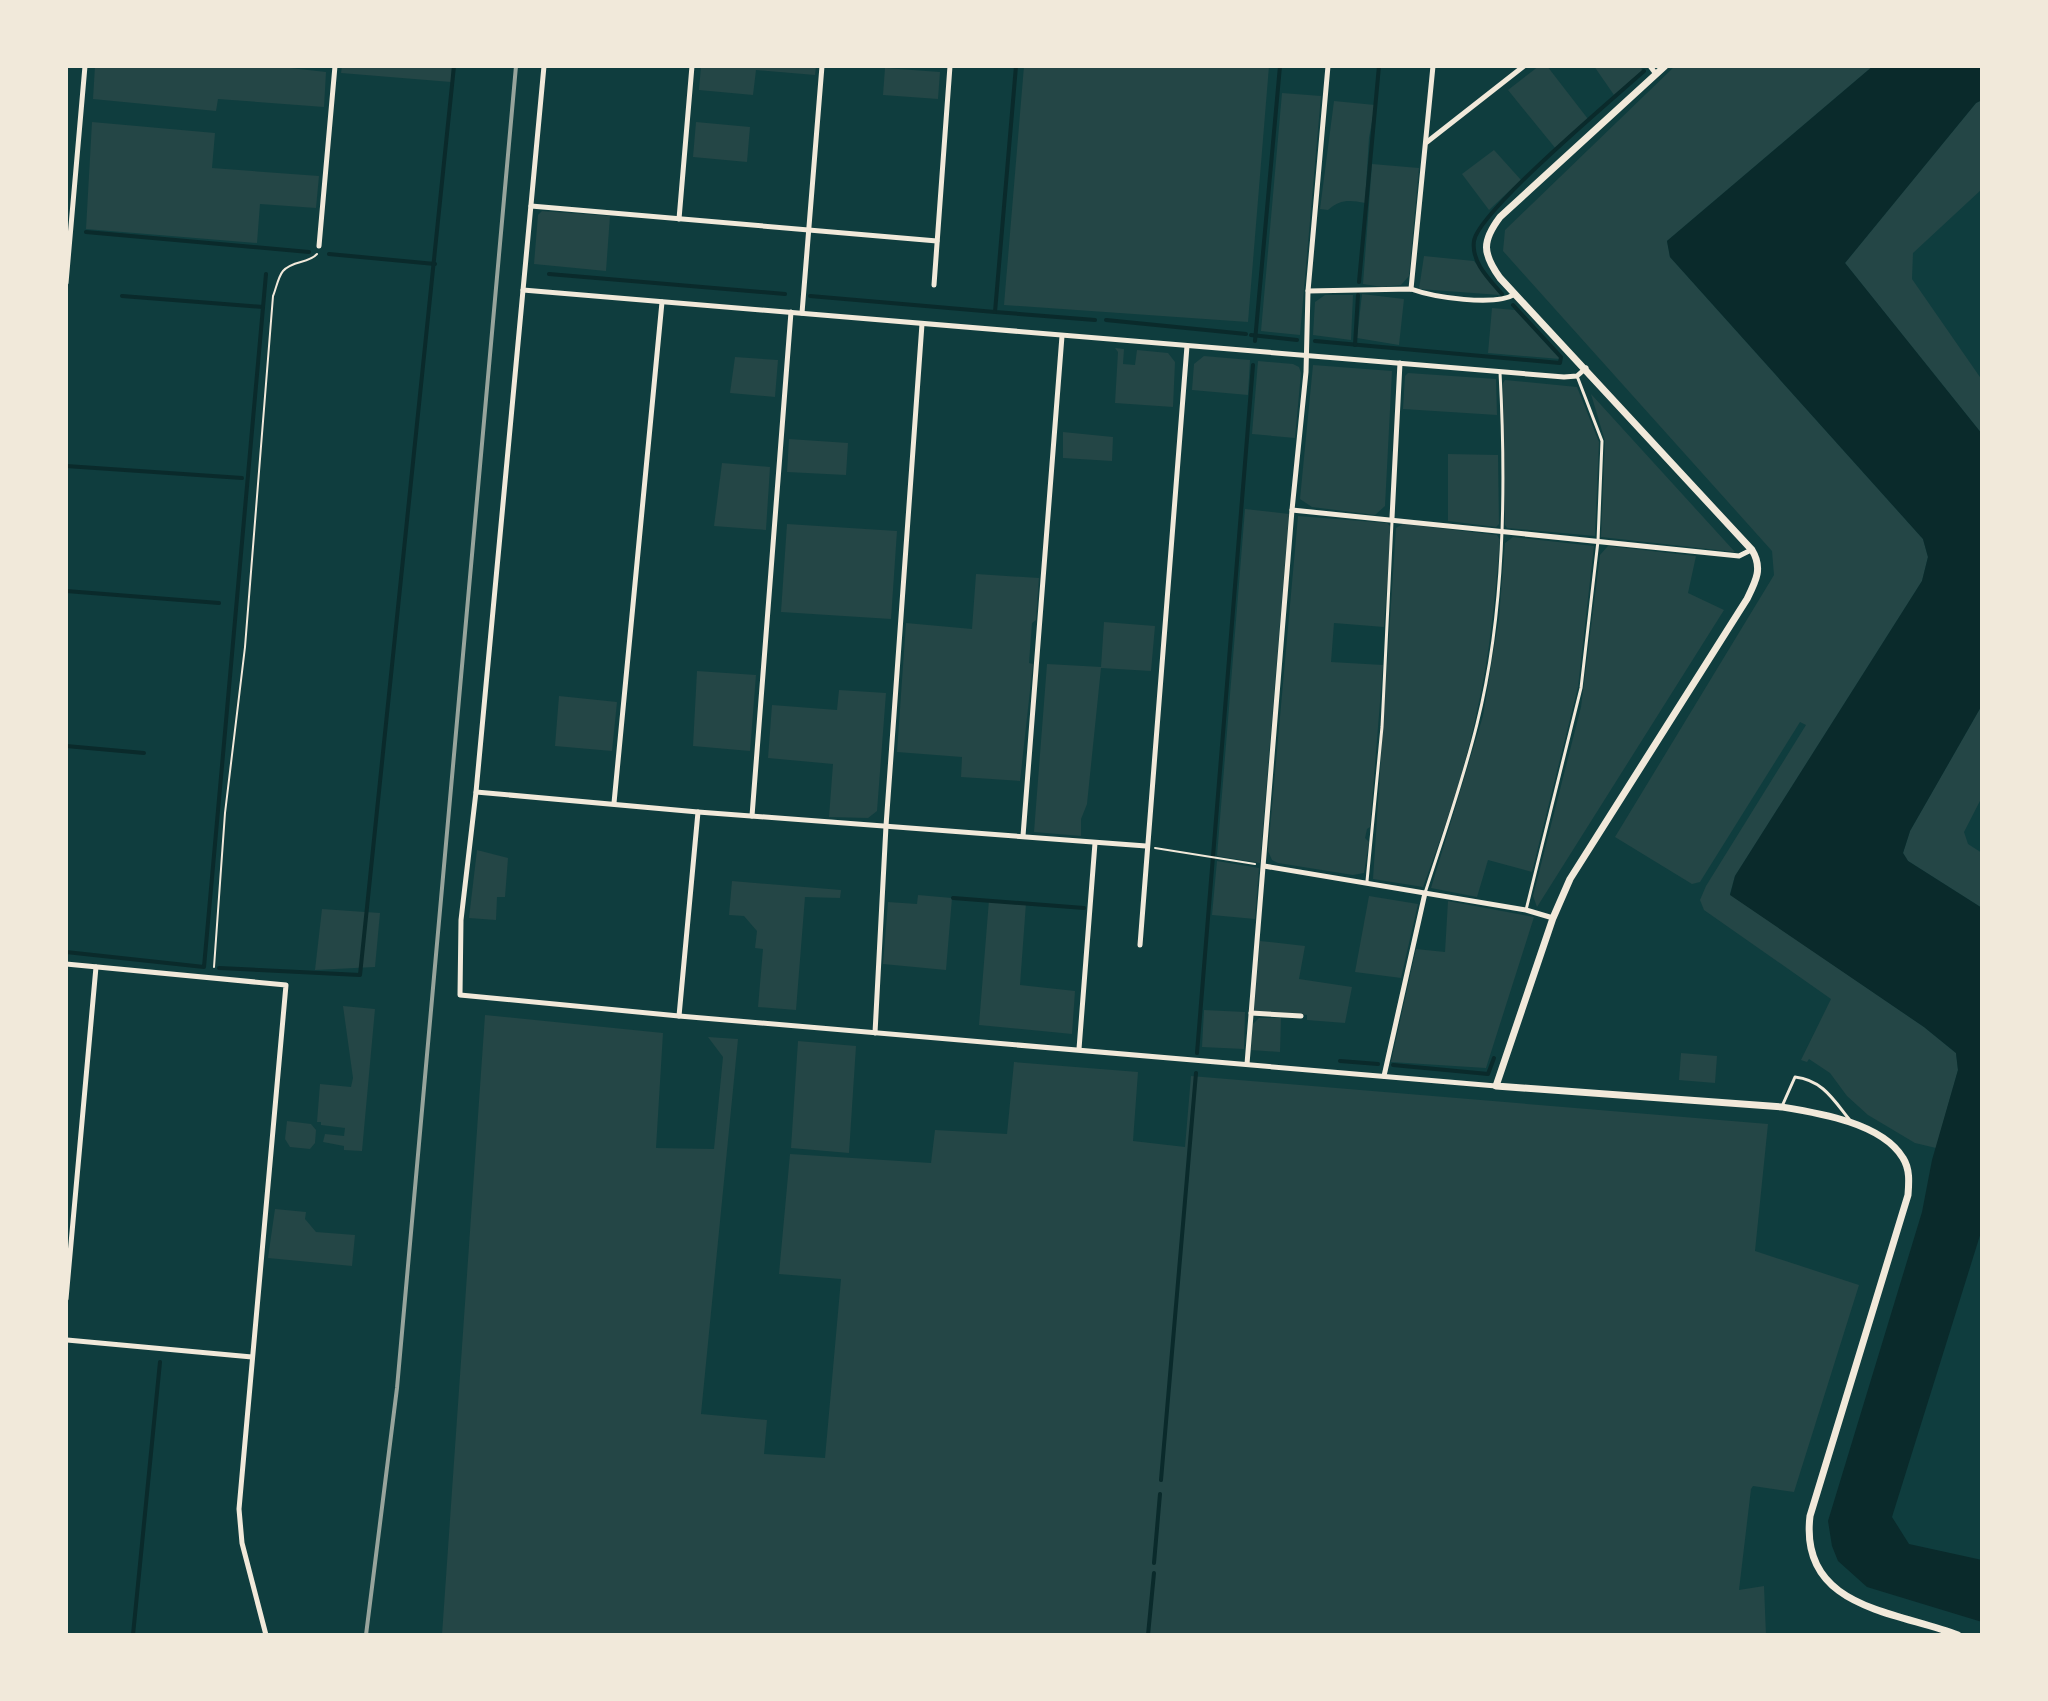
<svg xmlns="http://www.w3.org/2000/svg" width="2048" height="1701" font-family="'Titillium Web',sans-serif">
	<rect width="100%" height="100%" fill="#0f3d3e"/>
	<g fill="#244646">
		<path d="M95,66H272L326,72L324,107L218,99L216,111L93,99Z"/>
		<path d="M342,66H452L451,82L341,73Z"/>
		<path d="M701,66H816L815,75L756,70L753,95L699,90Z"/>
		<path d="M1024,66H1269L1248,322L1004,305Z"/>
		<path d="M1539,66H1547L1588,119L1556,149L1508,90Z"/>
		<path d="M1594,66H1641L1642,71L1614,95Z"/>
		<path d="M1675,66H1873L1667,241L1670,257L1923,539L1928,557L1922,581L1735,876L1730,894L1924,1027L1956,1053L1958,1070L1936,1148L1915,1143L1868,1115L1847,1096L1830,1073L1809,1059L1807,1062L1801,1060L1831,999L1704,910L1700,900L1706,886L1806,725L1800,722L1700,882L1692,884L1615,837L1774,575L1772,551L1503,251L1505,230Z"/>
		<path d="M885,68L940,72L938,99L883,95Z"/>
		<path d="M1282,93L1321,96L1300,335L1261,331Z"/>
		<path d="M1982,100V189L1913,253L1912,279L1982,380V434L1845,263L1976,103Z"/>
		<path d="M1334,101L1375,105L1369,138L1365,203C1350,200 1340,199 1328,210L1320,209Z"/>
		<path d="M92,122L215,133L212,168L319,176L316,208L260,204L257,243L86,229Z"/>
		<path d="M696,122L750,127L747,162L693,157Z"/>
		<path d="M1494,150L1521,180L1489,210L1462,174Z"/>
		<path d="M1372,164L1419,168L1409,276L1401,285L1382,287L1363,284Z"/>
		<path d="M542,211L610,216L606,271L534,264L538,215Z"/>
		<path d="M1424,256L1474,261L1500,295L1419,289Z"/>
		<path d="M1362,294L1404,299L1399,345L1357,338Z"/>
		<path d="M1325,295H1353L1351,340L1313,335L1315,302Z"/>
		<path d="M1492,308L1515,310L1560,359L1488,353Z"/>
		<path d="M1115,348L1124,349L1123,364L1135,365L1137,350L1168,353L1175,362L1173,407L1115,403L1118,352Z"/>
		<path d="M1204,356L1250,360L1248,395L1192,390L1194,364Z"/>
		<path d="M735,357L778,360L775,397L730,393Z"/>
		<path d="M1258,361L1293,364L1299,367L1301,373L1295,438L1252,434Z"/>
		<path d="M1313,365L1392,371L1385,506L1375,515L1312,507L1300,499Z"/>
		<path d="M1408,373L1496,379L1497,415L1403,409L1405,376Z"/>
		<path d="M1505,380L1577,387L1599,442L1595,536L1507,528L1505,525L1503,383Z"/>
		<path d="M1591,394L1735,552L1601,537L1605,441Z"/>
		<path d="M1063,432L1113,437L1112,461L1063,458Z"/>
		<path d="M789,439L848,443L846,475L787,472Z"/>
		<path d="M1448,454L1498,455L1499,524L1496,527L1448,521Z"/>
		<path d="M722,463L770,467L766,530L714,526Z"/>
		<path d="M1245,509L1289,514L1260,863L1217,856Z"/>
		<path d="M1298,516L1387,523L1391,527L1384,627L1334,623L1331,662L1383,665L1370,827L1367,829L1365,838L1369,842L1364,873L1353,875L1278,863L1272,860L1268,851Z"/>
		<path d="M787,524L897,531L891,619L781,612Z"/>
		<path d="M1403,524L1497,535L1500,540C1495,598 1490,655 1477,711C1465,771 1444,830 1423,887L1373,879L1396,528Z"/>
		<path d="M1513,537L1594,546L1578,687L1532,872L1488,860L1477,897L1431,888L1483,716L1499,618L1505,543Z"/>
		<path d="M1608,546L1696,556L1688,593L1724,610L1537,907L1533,896L1581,707L1600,555Z"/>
		<path d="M976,574L1039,578L1036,620L1032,623L1029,663L1033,664L1020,781L961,777L962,757L897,752L906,623L972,629Z"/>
		<path d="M1104,622L1155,626L1151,671L1101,668L1087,804L1081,819V836L1034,832L1047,664L1101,667Z"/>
		<path d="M697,671L756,675L750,751L693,746Z"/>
		<path d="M839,690L886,693L877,811L868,818L829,817L833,764L768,758L772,705L837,710Z"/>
		<path d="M559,696L617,702L612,751L555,746Z"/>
		<path d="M1982,705V797L1964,832L1968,844L1982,853V908L1908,861L1903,853L1910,831Z"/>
		<path d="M477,850L508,858L505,897H497L496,920L469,918Z"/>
		<path d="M1217,861L1259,868L1255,919L1212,915Z"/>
		<path d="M732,881L841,890L840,898L805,897L796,1010L758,1007L763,949L755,948L757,931L744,916L729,915Z"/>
		<path d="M918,895L952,898L946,970L883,964L888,902L917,904Z"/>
		<path d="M1369,896L1418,904L1401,978L1355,972Z"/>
		<path d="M989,900L1026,903L1020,985L1075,991L1072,1034L979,1025Z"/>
		<path d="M1448,901L1534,917L1486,1068L1391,1062L1416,949L1445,952Z"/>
		<path d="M322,909L380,913L375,967L315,970Z"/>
		<path d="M1260,941L1305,946L1299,979L1352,987L1345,1023L1307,1020V1015L1254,1011Z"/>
		<path d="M343,1006L375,1009L362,1151L344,1150V1146L323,1142L325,1134L344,1136L345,1128L321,1125V1122H317L320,1084L351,1087L353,1078Z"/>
		<path d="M1204,1010L1245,1012L1244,1049L1202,1047Z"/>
		<path d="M485,1015L663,1033L656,1148L714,1149L723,1057L708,1037L738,1039L701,1414L767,1420L764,1454L825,1458L841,1279L779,1274L790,1154L931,1163L935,1130L1007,1134L1014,1062L1138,1072L1133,1141L1185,1147L1191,1076L1768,1124L1755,1251L1859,1285L1794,1492L1753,1486L1751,1489L1739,1590L1764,1586L1766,1635H442Z"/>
		<path d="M1259,1018H1281L1280,1052L1251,1050L1253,1024Z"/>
		<path d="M798,1041L856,1046L849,1153L791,1148Z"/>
		<path d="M1681,1053L1717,1056L1715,1083L1679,1080Z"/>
		<path d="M287,1121L311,1124L316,1130L315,1143L310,1149L290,1147L285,1139Z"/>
		<path d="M275,1209L306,1212L305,1219L316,1232L355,1235L352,1266L268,1258Z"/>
	</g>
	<path fill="#0a2a2b" d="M1873,66H1982V100L1976,103L1845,263L1982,434V705L1910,831L1903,853L1908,861L1982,908V1229L1892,1517L1909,1544L1982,1560V1622L1867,1587L1838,1561L1832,1546L1828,1521L1922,1212L1932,1160L1958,1070L1956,1053L1924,1027L1730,895L1735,876L1922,581L1928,557L1923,539L1670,257L1667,241Z"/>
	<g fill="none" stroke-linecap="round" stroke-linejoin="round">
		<g stroke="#0a2a2b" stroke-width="4">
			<path d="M1016,66L995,312L1095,320"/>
			<path d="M86,232L309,252"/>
			<path d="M329,254L435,264"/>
			<path d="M549,274L785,294"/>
			<path d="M1359,282L1379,66"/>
			<path d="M1502,294C1489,279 1471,262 1474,241C1478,212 1615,97 1644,71"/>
			<path d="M122,296L263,307"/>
			<path d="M810,296L995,312"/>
			<path d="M1106,320L1246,334"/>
			<path d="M1251,335L1297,340"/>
			<path d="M1255,341L1280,66"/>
			<path d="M1315,341L1560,363L1561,357L1513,305"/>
			<path d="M1355,345L1358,295"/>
			<path d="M66,466L242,478"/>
			<path d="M66,591L219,603"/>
			<path d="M66,746L144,753"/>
			<path d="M953,898L1084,908"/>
			<path d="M66,952L204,967L266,274"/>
			<path d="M219,968L360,975L454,66"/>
			<path d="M1197,1053L1253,365"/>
			<path d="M1340,1061L1378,1064"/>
			<path d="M1393,1065L1488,1074L1494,1058"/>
			<path d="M1161,1480L1196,1073"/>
			<path d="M1154,1563L1160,1494"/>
			<path d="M133,1635L160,1362"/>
			<path d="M1148,1635L1154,1573"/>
		</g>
		<g stroke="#f1e9da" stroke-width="2">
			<path d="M1155,848L1255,864"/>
			<path d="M214,967L225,813L245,647L273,296C276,289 278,277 283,271C293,260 308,264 317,254"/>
		</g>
		<g stroke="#f1e9da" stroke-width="3">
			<path d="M1367,881L1382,727L1392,522"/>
			<path d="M1425,893C1443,837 1463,781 1477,724C1505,612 1506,486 1500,372"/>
			<path d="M1526,910L1581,688L1598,541L1602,441L1577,376"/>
			<path d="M1783,1104L1795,1077C1822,1080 1833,1099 1849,1119"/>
		</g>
		<g stroke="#f1e9da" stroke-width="5">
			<path d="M544,66L476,792L461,920L460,995L679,1016L1496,1086"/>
			<path d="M1650,66L1656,74"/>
			<path d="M1427,142L1524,66"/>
			<path d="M531,206L937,241"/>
			<path d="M679,219L692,66"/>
			<path d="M319,246L335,66"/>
			<path d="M66,283L85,66"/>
			<path d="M934,285L950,66"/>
			<path d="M1411,289L1433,66"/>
			<path d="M523,290L1564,377L1577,376L1586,368"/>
			<path d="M1308,291L1411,289C1433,297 1495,307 1515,294"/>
			<path d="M802,313L822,66"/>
			<path d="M1292,510L1739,556L1751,550"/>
			<path d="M1392,518L1400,363"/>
			<path d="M476,792L698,812L1146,846"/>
			<path d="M614,803L662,302"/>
			<path d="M752,816L791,312"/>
			<path d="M1023,836L1062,336"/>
			<path d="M1264,866L1526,910L1553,918"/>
			<path d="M1140,945L1187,346"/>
			<path d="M66,964L286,985L239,1509L242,1543L266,1635"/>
			<path d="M1251,1013L1301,1016"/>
			<path d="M679,1016L698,812"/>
			<path d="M875,1033L886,826L922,324"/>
			<path d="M1079,1049L1095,843"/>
			<path d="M1247,1064L1292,510L1306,372L1308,291L1328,66"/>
			<path d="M1384,1076L1425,893"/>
			<path d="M66,1299L96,967"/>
			<path d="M67,1340L252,1357"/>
		</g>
		<path stroke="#f1e9da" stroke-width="7" d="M1665,66L1500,217C1482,241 1482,253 1500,278L1752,550C1763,568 1756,581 1747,599L1570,879L1553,918L1496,1086L1782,1107C1819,1113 1882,1123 1903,1158C1910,1169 1909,1182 1908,1195L1810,1516C1799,1609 1896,1611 1958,1635"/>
		<path stroke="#97a49c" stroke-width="4" d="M366,1635L397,1388L516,66"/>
	</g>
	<rect width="2048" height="1701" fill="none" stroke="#f1e9da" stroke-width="136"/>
</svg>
